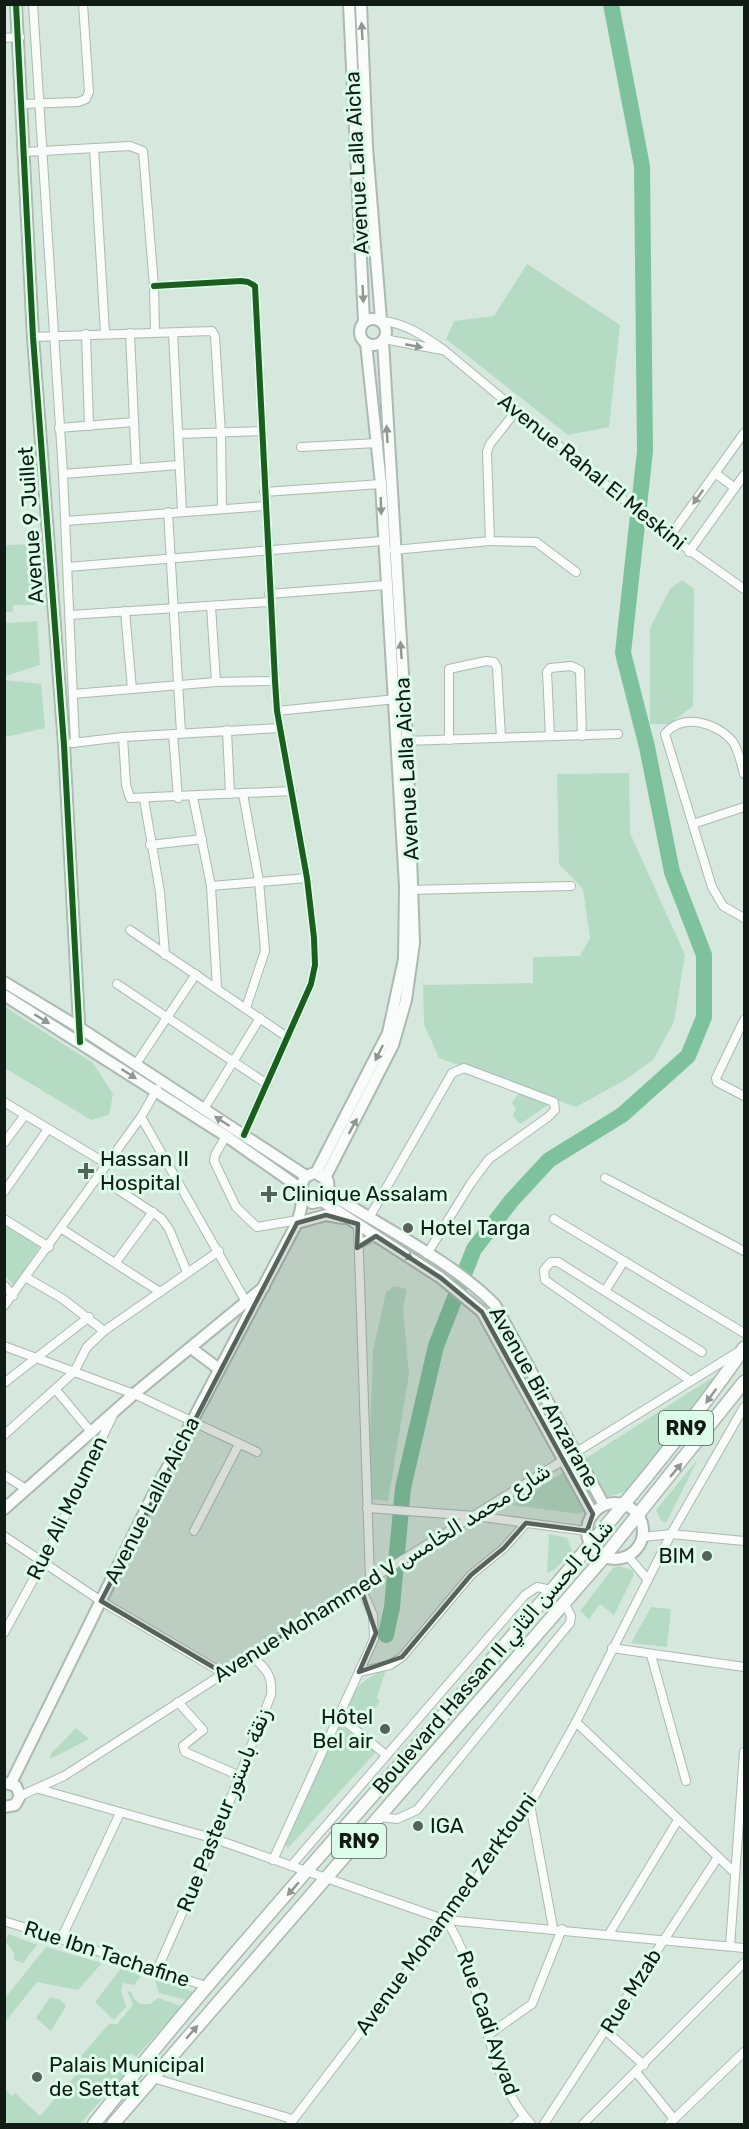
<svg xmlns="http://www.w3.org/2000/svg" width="749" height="2129" font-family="Rubik,Cairo,sans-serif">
	<rect width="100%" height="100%" fill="#d6e8dd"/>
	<g fill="#b5dbc4">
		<path d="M527,264L620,325L609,427L568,435L446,339L454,321L494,316Z"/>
		<path d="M33,544L35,605H13V612H5V545Z"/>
		<path d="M682,580L694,589L693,706L669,724H650V628L670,589Z"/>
		<path d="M37,621L40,665L5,676V623Z"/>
		<path d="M5,680L41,684L45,728L5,737Z"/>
		<path d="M629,773L630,833L685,955L674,1022L653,1060L625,1080L576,1107L439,1058L424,1024L423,985L533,983V957L580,956L590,938L583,889L559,864L557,774Z"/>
		<path d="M5,1007L93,1063L113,1094L109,1115L91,1120L5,1068Z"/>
		<path d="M519,1092L548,1105L520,1124L513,1116L516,1109L512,1103Z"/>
		<path d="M4,1225L40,1246L14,1286L5,1275Z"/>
		<path d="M394,1286L407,1289L403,1308L409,1374L388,1501L371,1499L370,1436L373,1351L386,1292Z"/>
		<path d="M723,1371L632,1489L608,1497L580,1514L512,1505Z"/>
		<path d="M698,1459L666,1523L661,1520L656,1510Z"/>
		<path d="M549,1534L567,1538L572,1551L555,1569L547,1573Z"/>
		<path d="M619,1566L633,1570L634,1575L614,1615L600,1604L589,1619L580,1611L613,1568Z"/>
		<path d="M651,1607L671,1609L667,1647L631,1643Z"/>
		<path d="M386,1669L377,1698L380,1701L363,1724L358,1725L347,1713C354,1686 361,1681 386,1669Z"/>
		<path d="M340,1725L376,1752L288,1848L284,1844Z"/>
		<path d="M76,1728L89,1739L50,1759L51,1754Z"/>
		<path d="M8,1934L37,1945L23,1963L14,1960V1953L6,1942Z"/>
		<path d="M46,1947L102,1963L78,1990L37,1982L5,2022V1998Z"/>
		<path d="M122,1967L141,1976L134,1985L123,1983L121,1990L126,2007L114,2020L95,2002Z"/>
		<path d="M155,1979L193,1992L186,2000L159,1993Z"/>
		<path d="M127,1991L131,1992L134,1999L140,2004H150L158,1998L181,2006L136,2057L131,2053L122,2064L128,2070L80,2124H10L5,2120V2089L12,2096L15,2093L40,2116L87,2062L81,2056L109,2024H117L133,2005Z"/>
		<path d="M50,1997L61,2000L66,2006L51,2031L36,2018Z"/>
	</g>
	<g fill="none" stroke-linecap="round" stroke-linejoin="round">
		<path stroke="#7ec29d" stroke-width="16" d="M386,1635L392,1607L403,1488L436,1346L474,1249L512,1200L549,1160L622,1115L688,1056L704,1017V955L672,872L647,747L623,653L645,451L642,166L611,4"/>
		<defs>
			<g id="street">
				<path d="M33,4L63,474L75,743"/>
				<path d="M4,38L20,37"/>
				<path d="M23,104L78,102L86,99L89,92L83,4"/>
				<path d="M94,148L105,333"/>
				<path d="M25,152L130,146L143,151L154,286L155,332"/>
				<path d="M154,286L241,281L248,282L255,286L275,681L277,711L307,878L314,938L315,965L311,984L244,1135"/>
				<path d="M382,321C406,323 425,337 444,350L654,525L744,589"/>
				<path d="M130,333L136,466"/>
				<path d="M173,333L182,511"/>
				<path d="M86,334L89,426"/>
				<path d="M33,337L212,331L215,336L221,434L222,508"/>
				<path d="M384,339L442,350"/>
				<path d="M59,428L134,422"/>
				<path d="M179,434L261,431"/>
				<path d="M301,447L378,443"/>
				<path d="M715,473L735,488"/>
				<path d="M63,474L179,465"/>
				<path d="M264,492L381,484"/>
				<path d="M168,512L181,733"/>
				<path d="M66,521L265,506"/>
				<path d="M670,536L744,433"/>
				<path d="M490,541L536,542L576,572"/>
				<path d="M394,550L490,541L487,452L490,444L516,411"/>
				<path d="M689,552L744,475"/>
				<path d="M68,567L382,541"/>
				<path d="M269,594L386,585"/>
				<path d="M211,606L216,682"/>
				<path d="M125,611L132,689"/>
				<path d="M70,615L269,602"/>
				<path d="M73,694L216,682L275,681"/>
				<path d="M277,711L396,699"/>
				<path d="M227,730L230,794"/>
				<path d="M173,734L178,798"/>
				<path d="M550,736L547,672L550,668L571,666L580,670L582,736"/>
				<path d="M123,737L126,785L130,798L292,791"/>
				<path d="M449,740V669L486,661L494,662L497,667L501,738"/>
				<path d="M404,741L618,734"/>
				<path d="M72,743L123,737L280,728"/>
				<path d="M744,774C741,764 739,751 733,742C718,723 682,712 665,734L712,887L723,906L744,918"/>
				<path d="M243,794L259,881L265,951L246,1008"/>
				<path d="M193,797L211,886L217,988"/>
				<path d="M144,799L160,892L165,955"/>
				<path d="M693,824L744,807"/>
				<path d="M150,845L202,839"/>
				<path d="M211,886L307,878"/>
				<path d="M409,890L571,886"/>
				<path d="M130,930L287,1037"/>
				<path d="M117,984L267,1084"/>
				<path d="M744,1020L716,1078L717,1082L744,1096"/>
				<path d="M136,1064L196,974"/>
				<path d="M4,1102L107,1164"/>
				<path d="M204,1109L260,1018"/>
				<path d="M141,1117L245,1300"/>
				<path d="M226,1136L215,1155L214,1161L236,1207L257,1227L298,1220"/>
				<path d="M4,1143L25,1115"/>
				<path d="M99,1177L161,1218L169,1229L187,1272"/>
				<path d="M605,1178L744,1251"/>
				<path d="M4,1192L48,1129"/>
				<path d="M369,1218L452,1073L464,1068L554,1102L555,1110L548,1117L489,1159L471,1183L427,1254"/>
				<path d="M4,1219L49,1247"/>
				<path d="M554,1219L744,1333"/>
				<path d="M358,1224L370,1580"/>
				<path d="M62,1229L160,1292"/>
				<path d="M359,1244L376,1236"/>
				<path d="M116,1262L153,1212"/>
				<path d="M27,1278L63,1299L104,1331"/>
				<path d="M4,1285L13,1296"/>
				<path d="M605,1291L624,1261"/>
				<path d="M4,1306L141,1117L157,1089"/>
				<path d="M4,1346L134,1394L257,1452"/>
				<path d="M691,1381L545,1280L544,1270L551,1262H558L702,1352"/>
				<path d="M4,1383L89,1317"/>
				<path d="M56,1390L92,1433"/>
				<path d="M4,1435L74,1372L87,1347L104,1331L219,1251"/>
				<path d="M4,1475L26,1489"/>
				<path d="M367,1508L475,1516L587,1531"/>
				<path d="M194,1531L239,1444"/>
				<path d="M4,1536L101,1601L223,1673"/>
				<path d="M643,1537L671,1534L744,1541"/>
				<path d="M628,1556L648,1580"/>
				<path d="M4,1633L43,1562L113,1415"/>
				<path d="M612,1648L744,1667"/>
				<path d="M651,1655L686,1781"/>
				<path d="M359,1672L390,1665L402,1657L471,1575L504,1548L526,1523"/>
				<path d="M178,1702L203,1730L183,1746L185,1752L240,1776"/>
				<path d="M340,1717L386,1755"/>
				<path d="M576,1722L733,1871"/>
				<path d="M39,1789L215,1839L446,1920L744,1948"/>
				<path d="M20,1796L64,1776L360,1586L738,1352"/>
				<path d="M530,1804L553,1928"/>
				<path d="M379,1817L397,1819L417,1810L570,1623L571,1616L564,1602"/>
				<path d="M273,1860L374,1639L373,1615L360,1586"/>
				<path d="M291,1866L525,1595L537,1587L551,1590"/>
				<path d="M446,1920C487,1981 480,2068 531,2124"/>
				<path d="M4,1921L209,1987"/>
				<path d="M609,1934L678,1820"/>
				<path d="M61,1939L120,1813"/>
				<path d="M730,1946L744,1752"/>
				<path d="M157,1970L215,1839L271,1695C273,1675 266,1669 251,1655"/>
				<path d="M606,2031L644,2065"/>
				<path d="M488,2035L532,2004L562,1929"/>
				<path d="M636,2072L674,2119"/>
				<path d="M153,2078L292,2119"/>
				<path d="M290,2124L446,1920L530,1804L576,1722L671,1534L744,1407"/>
				<path d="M516,2124L524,2117"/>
				<path d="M544,2124L718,1857"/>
				<path d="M583,2124L744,1963"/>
				<path d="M669,2124L744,2052"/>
			</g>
			<g id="secondary">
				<path d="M16,4L33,337L64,745L80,1042"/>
				<path d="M349,4L364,321"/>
				<path d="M361,4L367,147L381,320"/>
				<circle cx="373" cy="332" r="13"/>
				<path d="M4,982L80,1028L306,1176"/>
				<path d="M4,995L226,1136L300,1188"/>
				<path d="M316,1173L388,1033L404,959L405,886L381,484L366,343"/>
				<path d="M325,1178L393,1045L406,1000L414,943L407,741L383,341"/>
				<path d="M329,1193C379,1225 455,1263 495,1305L604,1505"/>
				<path d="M322,1201L441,1278L482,1312L593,1514"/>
				<path d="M297,1223L326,1215L343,1218"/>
				<path d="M191,1348L219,1369"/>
				<circle cx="615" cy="1531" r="28"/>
				<path d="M4,1509L134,1394L264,1287"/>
				<path d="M11,1783L153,1495L297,1223C299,1217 302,1206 302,1199C303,1187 298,1176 316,1173L328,1181L329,1193L322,1201L312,1203L303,1197"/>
				<path d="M4,1807L15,1805L20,1796L16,1786L5,1783"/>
			</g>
			<g id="primary">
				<path d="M94,2124C239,1941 399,1769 551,1591C618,1512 685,1433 744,1348"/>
				<path d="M113,2124L604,1557L744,1382"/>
			</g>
		</defs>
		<use href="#street" stroke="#acb9b1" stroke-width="10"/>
		<use href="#secondary" stroke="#acb9b1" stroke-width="14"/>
		<use href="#primary" stroke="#acb9b1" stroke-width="15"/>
		<use href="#street" stroke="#f9fcfa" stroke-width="8"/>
		<use href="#secondary" stroke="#f9fcfa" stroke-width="10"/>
		<use href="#primary" stroke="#f9fcfa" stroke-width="12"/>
		<defs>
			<g id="cycleway">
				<path d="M16,4L33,337L64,745L80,1042"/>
				<path d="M154,286L241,281L248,282L255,286L275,681L277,711L307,878L314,938L315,965L311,984L244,1135"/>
			</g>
		</defs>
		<use href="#cycleway" stroke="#dcfce9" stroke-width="10"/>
		<use href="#cycleway" stroke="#1b5e20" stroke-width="6"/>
	</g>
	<defs><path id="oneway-solid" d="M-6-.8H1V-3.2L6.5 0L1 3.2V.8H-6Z" transform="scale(1.5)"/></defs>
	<g fill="#909793">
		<use href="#oneway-solid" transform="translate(362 31) rotate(-93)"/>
		<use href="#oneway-solid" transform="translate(363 294) rotate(87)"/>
		<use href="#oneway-solid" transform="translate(414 346) rotate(11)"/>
		<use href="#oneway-solid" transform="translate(387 434) rotate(-93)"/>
		<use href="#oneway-solid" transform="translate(698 497) rotate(126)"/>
		<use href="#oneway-solid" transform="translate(381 506) rotate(88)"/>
		<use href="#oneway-solid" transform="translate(401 650) rotate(-94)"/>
		<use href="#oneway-solid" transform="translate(42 1019) rotate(32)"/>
		<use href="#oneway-solid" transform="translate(379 1053) rotate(116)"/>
		<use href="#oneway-solid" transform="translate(129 1074) rotate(33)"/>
		<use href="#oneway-solid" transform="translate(222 1121) rotate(-147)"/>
		<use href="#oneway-solid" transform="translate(353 1126) rotate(-62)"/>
		<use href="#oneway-solid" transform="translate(406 1255) rotate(33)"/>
		<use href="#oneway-solid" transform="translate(711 1396) rotate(126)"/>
		<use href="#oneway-solid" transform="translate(676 1470) rotate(-50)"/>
		<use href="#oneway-solid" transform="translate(293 1889) rotate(131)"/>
		<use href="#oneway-solid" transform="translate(192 2032) rotate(-49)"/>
	</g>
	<path fill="#55635b" fill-opacity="0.2" stroke="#55635b" stroke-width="4.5" stroke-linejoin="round" d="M326,1215L358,1224L357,1248L376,1236L441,1278L482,1312L593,1514L587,1531L526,1523L504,1548L471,1575L402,1657L359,1672L376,1633L360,1586L223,1673L101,1601L297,1223Z"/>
	<g fill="#55635b" stroke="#dcfce9" stroke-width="2">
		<path d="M83 1162h6v6h6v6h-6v6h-6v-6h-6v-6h6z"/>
		<path d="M266 1185h6v6h6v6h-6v6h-6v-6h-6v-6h6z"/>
		<circle cx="408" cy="1228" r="6"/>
		<circle cx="707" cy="1556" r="6"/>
		<circle cx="385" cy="1729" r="6"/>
		<circle cx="418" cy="1826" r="6"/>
		<circle cx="37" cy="2077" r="6"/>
	</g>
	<g text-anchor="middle" stroke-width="6" stroke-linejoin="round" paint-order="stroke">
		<g fill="#dcfce9" stroke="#4d5e55" stroke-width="1.5">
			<rect x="659" y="1411" width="54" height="34" rx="4.5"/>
			<rect x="332" y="1824" width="54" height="34" rx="4.5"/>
		</g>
		<g font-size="20" font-weight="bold" fill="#101b15">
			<text x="686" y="1435">RN9</text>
			<text x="359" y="1848">RN9</text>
		</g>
		<g font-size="21" fill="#101b15" stroke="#dcfce9">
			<text transform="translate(357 163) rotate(-93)" y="7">Avenue Lalla Aicha</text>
			<text transform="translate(592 472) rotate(39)" y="7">Avenue Rahal El Meskini</text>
			<text transform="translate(31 525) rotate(-94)" y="7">Avenue 9 Juillet</text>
			<text transform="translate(407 769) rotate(-93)" y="7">Avenue Lalla Aicha</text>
			<text transform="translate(544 1397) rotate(61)" y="7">Avenue Bir Anzarane</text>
			<text transform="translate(152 1500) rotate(-63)" y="7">Avenue Lalla Aicha</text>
			<text transform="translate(67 1508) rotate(-64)" y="7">Rue Ali Moumen</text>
			<text transform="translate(382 1573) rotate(-32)" y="7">Avenue Mohammed V شارع محمد الخامس</text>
			<text transform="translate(493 1657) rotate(-49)" y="7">Boulevard Hassan II شارع الحسن الثاني</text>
			<text transform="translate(224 1810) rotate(-68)" y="7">Rue Pasteur زنقة باستور</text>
			<text transform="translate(446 1914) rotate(-54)" y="7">Avenue Mohammed Zerktouni</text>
			<text transform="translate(107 1954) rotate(18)" y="7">Rue Ibn Tachafine</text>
			<text transform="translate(631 1991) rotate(-58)" y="7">Rue Mzab</text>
			<text transform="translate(488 2023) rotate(71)" y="7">Rue Cadi Ayyad</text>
		</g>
		<g font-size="21" fill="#101b15" stroke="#dcfce9" text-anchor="start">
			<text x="100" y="1166">Hassan II<tspan x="100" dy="24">Hospital</tspan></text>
			<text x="282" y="1201">Clinique Assalam</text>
			<text x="420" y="1235">Hotel Targa</text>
			<text x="695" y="1563" text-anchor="end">BIM</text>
			<text x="373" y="1724" text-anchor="end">Hôtel<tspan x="373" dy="24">Bel air</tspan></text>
			<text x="430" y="1833">IGA</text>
			<text x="49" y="2072">Palais Municipal<tspan x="49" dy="24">de Settat</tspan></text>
		</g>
	</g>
	<rect width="749" height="2129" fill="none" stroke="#101b15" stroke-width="12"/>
</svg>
